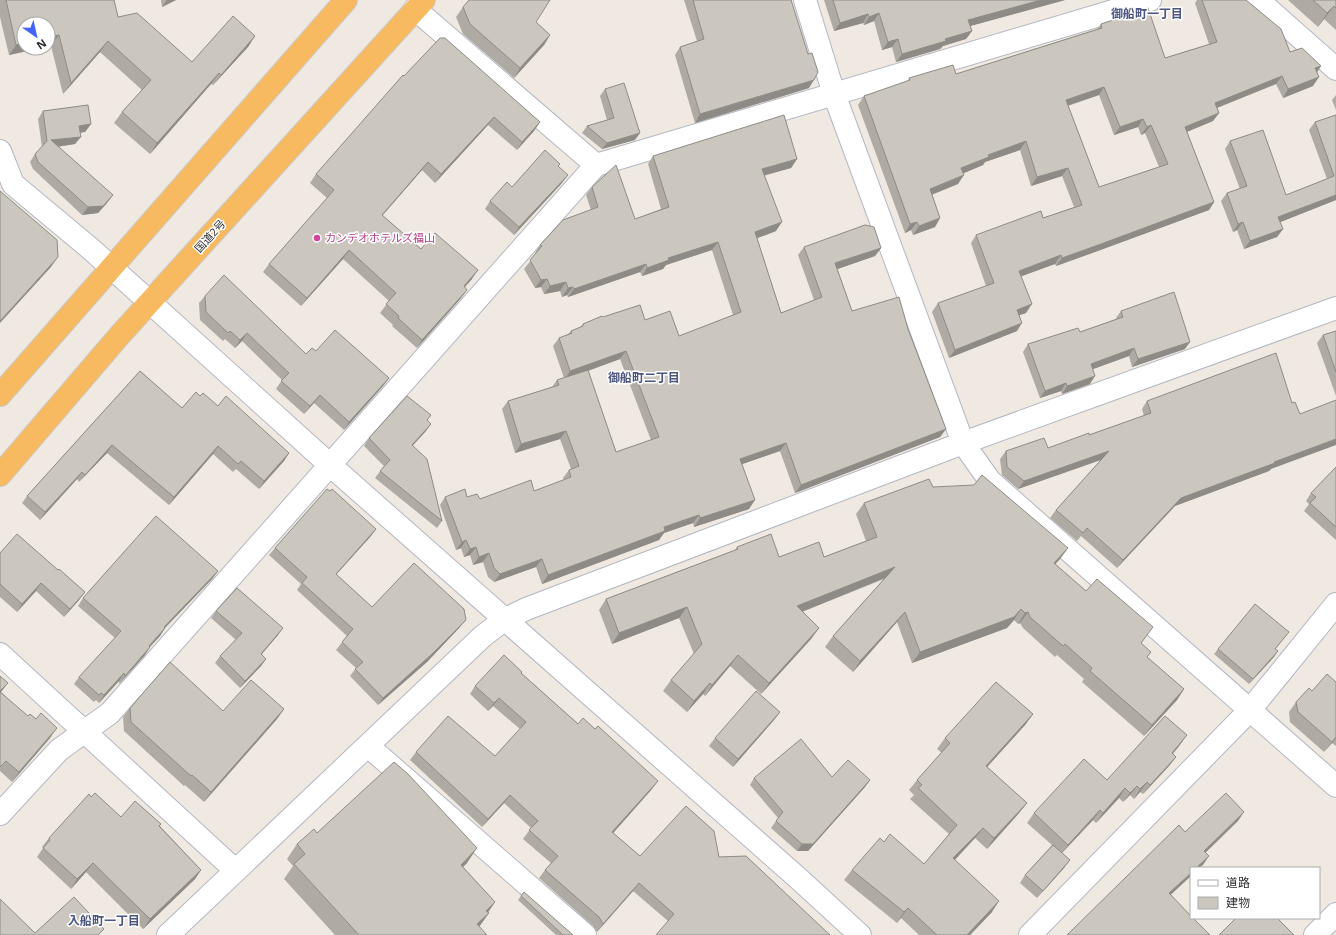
<svg xmlns="http://www.w3.org/2000/svg" width="1336" height="935" font-family="'Open Sans','Noto Sans JP',sans-serif">
	<rect width="100%" height="100%" fill="#efe9e1"/>
	<g fill="none" stroke-linecap="round" stroke-linejoin="round">
		<defs>
			<g id="minor">
				<path d="M805,0L834,94L963,443L990,481L1336,786"/>
				<path d="M1258,0L1336,69"/>
				<path d="M415,9L596,165"/>
				<path d="M0,151L13,184L92,250L330,465L799,879L860,935"/>
				<path d="M368,746L585,935"/>
				<path d="M0,814L59,750L110,713L596,165L1150,0"/>
				<path d="M1315,935L1336,914"/>
			</g>
			<g id="tertiary">
				<path d="M0,654L235,870"/>
				<path d="M168,935L483,636L504,620L526,609L963,443L1336,308"/>
				<path d="M1030,935L1250,710L1336,604"/>
			</g>
			<g id="trunk">
				<path d="M0,395L346,0"/>
				<path d="M0,475L119,336L424,0"/>
			</g>
		</defs>
		<use href="#minor" stroke="#b4b7c1" stroke-width="24"/>
		<use href="#tertiary" stroke="#b4b7c1" stroke-width="24"/>
		<use href="#trunk" stroke="#c9c9c9" stroke-width="24"/>
		<use href="#minor" stroke="#fff" stroke-width="22"/>
		<use href="#tertiary" stroke="#fff" stroke-width="22"/>
		<use href="#trunk" stroke="#f8ba60" stroke-width="22"/>
	</g>
	<g fill="#afaba4" fill-rule="evenodd">
		<path d="M0,0H114L118,17L192,62L255,36L248,47L213,85L211,84L150,154L114,123L122,112L142,90L100,52L63,94L51,46H48V24L24,48H41L9,55L0,17Z"/>
		<path d="M161,0H176L162,7Z"/>
		<path d="M684,0H791L809,88L695,123L675,55L680,47L697,41Z"/>
		<path d="M824,0H1065L970,26L972,31L966,39L943,46L940,49L896,62L892,47L882,50L874,21L864,25L863,23L834,31Z"/>
		<path d="M1197,0H1246L1290,52L1317,72L1313,86L1283,98L1276,84L1217,108L1219,113L1213,121L1187,132L1214,202L1209,210L1095,252L1056,266L1055,264L1021,276L1026,313L1019,315L1017,331L949,358L932,312L938,303L986,286L971,243L976,235L1043,218L1074,207L1062,176L1031,186L1020,150L985,162L983,165L963,173L958,184L932,194L940,218L935,227L913,235L911,230L905,233L858,105L864,96L907,82L909,78L956,74L1097,29L1101,24L1165,58L1209,44L1195,3ZM1099,95L1114,135L1138,127L1141,135L1145,133L1159,167L1099,187L1068,106Z"/>
		<path d="M1288,0H1336V30L1324,19L1318,27Z"/>
		<path d="M463,7L536,22L550,35L544,45L514,78L463,34L456,17Z"/>
		<path d="M404,76L540,122L534,131L517,150L488,125L435,183L422,170L382,215L421,249L472,279L464,287L467,290L461,298L417,348L392,326L393,325L380,313L389,301L343,259L301,306L263,272L269,264L327,198L310,183L316,174Z"/>
		<path d="M605,89L635,140L602,149L582,133L587,126L607,120L600,96Z"/>
		<path d="M1336,95V110L1332,100Z"/>
		<path d="M43,111L91,124L85,132L80,133L75,144L58,147L107,203L98,213L82,215L33,169L30,162L35,154L42,147L38,119Z"/>
		<path d="M1336,115V200L1280,222L1283,229L1277,237L1244,249L1237,230L1233,232L1221,201L1227,193L1240,189L1225,149L1230,141L1286,195L1327,179L1309,130L1315,122Z"/>
		<path d="M653,156L797,159L791,168L764,175L776,231L757,238L781,313L814,300L798,255L804,247L881,248L875,256L837,269L852,311L908,329L946,429L940,437L795,493L780,451L742,464L749,509L694,527L693,523L664,533L659,540L542,584L536,567L494,582L488,577L483,562L473,565L470,555L464,557L461,548L456,550L440,505L445,497H467L480,499L534,491L564,480L563,478L569,470L571,469L560,439L515,453L502,409L508,401L552,387L557,380L564,378L553,346L559,338L568,334L571,331L580,327L583,324L603,317L645,320L679,336L733,315L712,250L666,265L663,269L642,276L640,272L568,297L567,295L562,297L560,291L544,294L541,287L535,288L524,269L536,254L535,253L540,245L591,210L586,195L592,187L635,219L661,209L648,164ZM620,359L651,440L616,452L588,371Z"/>
		<path d="M558,166L562,183L514,235L485,209L490,201L512,187Z"/>
		<path d="M205,296L306,354L316,351L389,378L383,386L344,430L314,403L304,414L276,389L282,380L242,341L235,348L225,339L223,341L200,320L199,303Z"/>
		<path d="M1121,311L1185,349L1132,367L1129,356L1093,369L1090,384L1062,394L1061,391L1040,398L1023,352L1028,344L1080,332L1116,319V318Z"/>
		<path d="M1336,331V396L1317,343L1323,335Z"/>
		<path d="M140,371L182,408L200,396L218,406L289,453L284,461L259,489L236,469L233,472L213,454L169,505L107,453L79,482L77,479L40,520L22,503L27,496Z"/>
		<path d="M1147,401L1271,469L1269,471L1175,506L1117,568L1081,536L1077,541L1050,518L1056,510L1101,460L1018,489L1002,475L1000,459L1006,451L1048,448L1089,435L1144,416L1142,409Z"/>
		<path d="M427,421L426,431L412,446L442,521L437,528L375,478L384,466L364,446L369,438Z"/>
		<path d="M1336,467V540L1304,511L1309,504L1306,501L1311,493Z"/>
		<path d="M933,487L1068,548L1060,559L1055,564L1086,591L1145,638L1141,643L1147,657L1184,689L1177,700L1144,736L1082,682L1084,679L1057,655L1055,657L1023,628L1020,623L1018,624L1014,620L1007,628L912,663L897,622L853,672L825,647L833,636L884,579L802,612L819,628L811,639L761,694L730,666L705,696L703,694L687,712L663,691L671,680L694,654L679,618L612,644L599,610L606,599L735,550L737,547L779,557H824L866,541L856,514L864,503Z"/>
		<path d="M376,529L371,536L336,575L372,607L460,627L427,662L378,705L350,676L356,668L336,650L347,636L297,590L301,584L269,555L275,548Z"/>
		<path d="M0,553L58,570L85,592L79,600L64,617L36,591L17,612L0,597Z"/>
		<path d="M218,571L212,579L165,628L160,636L150,647L145,655L119,684V681L99,703L96,700L94,702L74,684L79,677L115,638L78,606L83,598Z"/>
		<path d="M216,611L278,635L261,655L266,659L261,666L240,688L215,663L220,656L236,640L211,618Z"/>
		<path d="M1285,637L1275,649L1274,657L1249,684L1214,654L1218,649Z"/>
		<path d="M521,673L652,789L613,833L640,856L719,857L746,856L668,921L633,891L597,932L593,926L539,878L545,870L551,863L523,839L531,828L504,803L482,827L410,760L416,752L495,756L520,729L493,706L488,711L470,694L475,686Z"/>
		<path d="M0,676L8,683L1,692L50,738L12,782L0,771Z"/>
		<path d="M1336,682V746L1332,743L1324,752L1290,722L1289,712L1296,702L1312,691Z"/>
		<path d="M130,708L223,711L284,709L277,719L204,802L185,785L184,786L124,731L123,717Z"/>
		<path d="M780,712L774,720L733,767L709,746L715,738Z"/>
		<path d="M1033,714L1025,725L987,767L1027,803L1019,813L987,849L975,838L955,860L992,912L970,935H919L901,918L897,923L844,880L852,870L884,842L924,864L949,834L910,799L914,795L909,790L917,780L942,753L937,749L945,738Z"/>
		<path d="M1180,745L1173,754L1176,757L1169,766L1143,794L1140,792L1134,799L1130,795L1123,802L1119,798L1096,823L1093,820L1062,853L1070,860L1064,868L1037,898L1020,883L1025,875L1052,845L1027,823L1034,813L1107,780Z"/>
		<path d="M754,778L870,780L865,787L808,851H797L771,828L778,818L750,785Z"/>
		<path d="M91,797L121,817L161,824L160,826L201,870L195,879L143,929L86,872L71,889L37,857L43,848L42,847L49,838Z"/>
		<path d="M317,833L467,863L463,867L495,902L488,913H489L479,927L487,935H335L284,879L293,866L287,859L297,844Z"/>
		<path d="M521,896L573,935H556L518,900Z"/>
	</g>
	<g fill="#8e8b86">
		<path d="M167,0H176L162,7Z"/>
		<path d="M1041,0H1065L963,28L968,20Z"/>
		<path d="M1334,6L1324,19L1318,27L1327,13Z"/>
		<path d="M879,13L874,21L864,25L869,17Z"/>
		<path d="M868,14L863,23L834,31L840,23Z"/>
		<path d="M972,31L966,39L943,46L940,49L896,62L902,54L945,39Z"/>
		<path d="M59,35L51,46H48V37Z"/>
		<path d="M550,35L544,45L514,78L520,68Z"/>
		<path d="M255,36L248,47L213,85L221,75Z"/>
		<path d="M898,39L892,47L882,50L888,42Z"/>
		<path d="M108,41L100,52L63,94L71,83Z"/>
		<path d="M24,43V48H41L9,55L16,45Z"/>
		<path d="M1321,66L1316,74L1315,68Z"/>
		<path d="M219,73L211,84L150,154L157,143Z"/>
		<path d="M1282,76L1276,84L1209,111L1215,103Z"/>
		<path d="M1319,77L1313,86L1283,98L1288,89Z"/>
		<path d="M814,80L809,88L695,123L700,114Z"/>
		<path d="M1104,87L1099,95L1060,108L1066,100Z"/>
		<path d="M1219,113L1213,121L1179,135L1185,127Z"/>
		<path d="M494,117L488,125L435,183L441,174Z"/>
		<path d="M1143,119L1138,127L1114,135L1120,127Z"/>
		<path d="M540,122L534,131L517,150L522,142Z"/>
		<path d="M91,124L85,132L74,133L79,126Z"/>
		<path d="M1151,125L1145,133L1141,135L1147,127Z"/>
		<path d="M640,133L635,140L602,149L607,143Z"/>
		<path d="M81,137L75,144L46,148L51,140Z"/>
		<path d="M1026,141L1020,150L985,162L983,165L955,177L961,168L988,155Z"/>
		<path d="M797,159L791,168L756,178L762,169Z"/>
		<path d="M428,162L422,170L376,223L382,215Z"/>
		<path d="M1068,168L1062,176L1031,186L1037,177Z"/>
		<path d="M568,175L562,183L514,235L519,227Z"/>
		<path d="M964,175L958,184L924,198L930,189Z"/>
		<path d="M113,195L107,203L98,213L82,215L88,207Z"/>
		<path d="M1336,195V200L1273,225L1278,217Z"/>
		<path d="M1214,202L1209,210L1095,252L1056,266L1062,258Z"/>
		<path d="M940,218L935,227L913,235L919,226Z"/>
		<path d="M782,222L776,231L750,241L755,232Z"/>
		<path d="M917,222L911,230L905,233L910,224Z"/>
		<path d="M1243,222L1237,230L1233,232L1238,224Z"/>
		<path d="M1283,229L1277,237L1244,249L1250,241Z"/>
		<path d="M718,242L712,250L666,265L663,269L642,276L647,268L668,258Z"/>
		<path d="M881,248L875,256L829,272L835,263Z"/>
		<path d="M349,250L343,259L301,306L307,298Z"/>
		<path d="M1061,255L1055,264L1014,279L1019,271Z"/>
		<path d="M58,257L51,267L0,323V321Z"/>
		<path d="M646,264L640,272L568,297L574,289Z"/>
		<path d="M478,270L472,279L458,295L464,286Z"/>
		<path d="M547,279L541,287L535,288L541,280Z"/>
		<path d="M566,282L560,291L544,294L550,286Z"/>
		<path d="M573,287L567,295L562,297L568,288Z"/>
		<path d="M467,290L461,298L417,348L422,340Z"/>
		<path d="M1032,304L1026,313L1012,318L1017,310Z"/>
		<path d="M1022,323L1017,331L949,358L955,350Z"/>
		<path d="M247,333L242,341L235,348L240,340Z"/>
		<path d="M1190,342L1185,349L1132,367L1138,359Z"/>
		<path d="M1134,348L1129,356L1085,372L1091,364Z"/>
		<path d="M626,351L620,359L565,379L570,371Z"/>
		<path d="M1095,376L1090,384L1062,394L1067,386Z"/>
		<path d="M389,378L383,386L344,430L349,422Z"/>
		<path d="M1066,383L1061,391L1040,398L1045,391Z"/>
		<path d="M320,395L314,403L304,414L310,406Z"/>
		<path d="M431,424L426,431L407,452L412,445Z"/>
		<path d="M946,429L940,437L795,493L801,485Z"/>
		<path d="M566,431L560,439L515,453L521,444Z"/>
		<path d="M1336,439V445L1271,469L1269,471L1175,506L1117,568L1123,560L1181,498L1274,462Z"/>
		<path d="M786,443L780,451L734,467L740,459Z"/>
		<path d="M112,445L107,453L79,482L85,475Z"/>
		<path d="M218,446L213,454L169,505L174,497Z"/>
		<path d="M1109,451L1103,459L1018,489L1024,481Z"/>
		<path d="M289,453L284,461L259,489L264,481Z"/>
		<path d="M82,472L77,479L40,520L45,512Z"/>
		<path d="M755,500L749,509L694,527L700,518Z"/>
		<path d="M699,515L693,523L664,533L659,540L542,584L548,575L664,527Z"/>
		<path d="M376,529L371,536L330,581L336,574Z"/>
		<path d="M466,540L461,548L456,550L462,542Z"/>
		<path d="M476,547L470,555L464,557L470,549Z"/>
		<path d="M1068,548L1060,559L1046,574L1054,563Z"/>
		<path d="M489,553L483,562L473,565L479,557Z"/>
		<path d="M542,559L536,567L494,582L500,574Z"/>
		<path d="M895,567L887,577L789,617L797,606Z"/>
		<path d="M218,571L212,579L158,635L164,627Z"/>
		<path d="M41,583L36,591L17,612L22,604Z"/>
		<path d="M85,592L79,600L64,617L70,609Z"/>
		<path d="M687,607L679,618L612,644L619,633Z"/>
		<path d="M1021,609L1014,620L1007,628L912,663L920,652Z"/>
		<path d="M905,612L897,622L853,672L860,661Z"/>
		<path d="M1028,612L1020,623L1018,624L1025,613Z"/>
		<path d="M466,620L460,627L427,662L378,705L383,698Z"/>
		<path d="M165,628L160,636L143,654L149,646Z"/>
		<path d="M283,628L278,635L256,661L261,654Z"/>
		<path d="M819,628L811,639L761,694L769,683Z"/>
		<path d="M150,647L145,655L119,684L125,676Z"/>
		<path d="M1278,651L1274,657L1249,684L1253,679Z"/>
		<path d="M738,655L730,666L705,696L712,685Z"/>
		<path d="M266,659L261,666L240,688L245,681Z"/>
		<path d="M124,673L119,681L99,703L104,695Z"/>
		<path d="M8,683L0,693V691Z"/>
		<path d="M710,683L703,694L687,712L694,701Z"/>
		<path d="M1184,689L1177,700L1144,736L1152,725Z"/>
		<path d="M499,698L493,706L488,711L494,703Z"/>
		<path d="M284,709L277,719L204,802L211,792Z"/>
		<path d="M780,712L774,720L733,767L738,759Z"/>
		<path d="M1033,714L1025,725L979,776L986,766Z"/>
		<path d="M57,728L50,738L12,782L19,772Z"/>
		<path d="M1187,735L1180,745L1165,762L1172,753Z"/>
		<path d="M1336,737V738L1332,743L1324,752Z"/>
		<path d="M1176,757L1169,766L1143,794L1150,785Z"/>
		<path d="M870,780L865,787L808,851H797L802,844Z"/>
		<path d="M658,781L652,789L607,840L612,832Z"/>
		<path d="M1147,782L1140,792L1134,799L1140,789Z"/>
		<path d="M1137,786L1130,795L1123,802L1130,793Z"/>
		<path d="M1125,788L1119,798L1096,823L1103,813Z"/>
		<path d="M510,795L504,803L482,827L488,819Z"/>
		<path d="M1027,803L1019,813L987,849L994,838Z"/>
		<path d="M1100,810L1093,820L1061,854L1068,845Z"/>
		<path d="M1244,812L1238,821L1198,860L1204,851Z"/>
		<path d="M983,828L975,838L946,869L953,858Z"/>
		<path d="M477,848L467,863L450,879L461,865Z"/>
		<path d="M1209,856L1203,865L1199,868H1196Z"/>
		<path d="M1070,860L1064,868L1037,898L1043,891Z"/>
		<path d="M93,863L86,872L71,889L77,879Z"/>
		<path d="M201,870L195,879L143,929L150,919Z"/>
		<path d="M1191,873V876L1163,902L1169,893Z"/>
		<path d="M639,883L633,891L597,932L603,924Z"/>
		<path d="M999,901L992,912L970,935H967Z"/>
		<path d="M495,902L485,916L486,911Z"/>
		<path d="M908,908L901,918L897,923L904,912Z"/>
		<path d="M489,913L478,928L477,924Z"/>
	</g>
	<g fill="#cbc7bf" stroke="#8e8b86" fill-rule="evenodd">
		<path d="M6,0H114L118,17L137,13L192,62L233,16L255,36L221,75L219,73L157,143L122,112L151,80L108,41L71,83L59,35L48,37V24H24V43L16,45Z"/>
		<path d="M469,0H550L536,22L550,35L520,68L470,24L463,7Z"/>
		<path d="M693,0H791L808,54L812,53L818,72L814,80L700,114L680,47L704,39Z"/>
		<path d="M833,0H1041L968,20L972,31L945,39L946,41L902,54L898,39L888,42L879,13L869,17L868,14L840,23Z"/>
		<path d="M1202,0H1246L1281,29L1290,52L1302,48L1321,66L1315,68L1319,77L1288,89L1282,76L1215,103L1219,113L1185,127L1214,202L1101,244L1062,258L1061,255L1019,271L1032,304L1017,310L1022,323L955,350L938,303L994,283L976,235L1041,211L1043,218L1082,205L1068,168L1037,177L1026,141L988,155L989,157L961,168L964,175L930,189L940,218L919,226L917,222L910,224L864,96L910,80L909,78L953,65L956,74L1102,28L1101,24L1148,8L1165,58L1217,42ZM1104,87L1120,127L1143,119L1147,127L1151,125L1168,164L1099,187L1066,100Z"/>
		<path d="M1313,0H1336V8L1334,6L1327,13Z"/>
		<path d="M440,38H445L540,122L522,142L494,117L441,174L428,162L382,215L421,249L435,233L478,270L464,286L467,290L422,340L398,318L399,316L386,304L396,293L349,250L307,298L269,264L334,190L316,174L403,75L404,76Z"/>
		<path d="M624,83L640,133L607,143L587,126L614,118L605,89Z"/>
		<path d="M88,105L91,124L79,126L81,137L51,140L113,195L103,206L88,207L38,162L35,154L47,141L43,111Z"/>
		<path d="M784,115L797,159L762,169L782,222L755,232L781,313L822,297L804,247L865,225L874,227L881,248L835,263L852,311L899,297L908,329L946,429L801,485L786,443L740,459L755,500L700,518L699,515L664,527L665,531L548,575L542,559L500,574L494,568L489,553L479,557L476,547L470,549L466,540L462,542L445,497L465,489L467,497L477,494L480,499L531,480L534,491L571,477L569,470L579,466L566,431L521,444L508,401L559,385L557,380L588,370L616,452L659,437L626,351L570,371L559,338L572,333L571,331L583,326V324L602,316L603,317L640,305L645,320L670,311L679,336L741,312L718,242L668,258L669,260L647,268L646,264L574,289L573,287L568,288L566,282L550,286L547,279L541,280L530,260L542,246L540,245L563,220L598,207L592,187L616,165L635,219L669,207L653,156Z"/>
		<path d="M1336,115V195L1278,217L1283,229L1250,241L1243,222L1238,224L1227,193L1247,186L1230,141L1263,130L1286,195L1334,176L1315,122Z"/>
		<path d="M545,150L560,164L558,166L568,175L519,227L490,201L507,182L512,187Z"/>
		<path d="M0,191L57,240L58,257L0,321Z"/>
		<path d="M224,275L306,354L312,348L316,351L335,330L389,378L349,422L320,395L310,406L281,381L289,373L247,333L240,340L230,331L228,333L206,312L205,296Z"/>
		<path d="M1174,292L1190,342L1138,359L1134,348L1091,364L1095,376L1067,386L1066,383L1045,391L1028,344L1078,328L1080,332L1123,317L1121,311Z"/>
		<path d="M1336,331V372L1323,335Z"/>
		<path d="M1276,353L1292,403L1295,402L1300,414L1336,400V439L1274,462L1275,463L1181,498L1123,560L1087,528L1083,533L1056,510L1109,451L1024,481L1007,467L1006,451L1044,438L1048,448L1089,433V435L1151,413L1147,401Z"/>
		<path d="M140,371L182,408L196,392L200,396L203,393L218,406L226,396L289,453L264,481L241,461L238,464L218,446L174,497L112,445L85,475L82,472L45,512L27,496Z"/>
		<path d="M407,396L431,415L427,420L431,424L412,445L427,459L442,521L380,471L390,460L369,438Z"/>
		<path d="M1336,467V527L1310,503L1316,497L1311,493Z"/>
		<path d="M982,475L1068,548L1054,563L1086,591L1097,579L1153,627L1141,643L1151,652L1147,657L1184,689L1152,725L1090,671L1092,668L1065,644L1063,646L1030,617L1028,612L1025,613L1021,609L1014,617L920,652L905,612L860,661L833,636L895,567L797,606L819,628L769,683L738,655L712,685L710,683L694,701L671,680L702,644L687,607L619,633L606,599L738,549L737,547L771,534L779,557L819,542L824,557L877,537L864,503L929,479L933,487L974,485Z"/>
		<path d="M327,489L330,491L332,489L376,529L336,574L372,607L414,563L464,609L466,620L432,654L383,698L355,669L363,662L342,642L353,629L302,583L307,577L275,548Z"/>
		<path d="M156,516L218,571L164,627L165,628L149,646L150,647L125,676L124,673L104,695L101,693L99,695L79,677L121,631L83,598Z"/>
		<path d="M17,534L58,570L59,569L85,592L70,609L41,583L22,604L0,584V553Z"/>
		<path d="M237,588L283,628L261,654L266,659L245,681L220,656L242,633L216,611Z"/>
		<path d="M1255,604L1289,632L1275,649L1278,651L1253,679L1218,649Z"/>
		<path d="M504,655L522,672L521,673L578,724L583,718L595,729L598,726L658,781L612,832L640,856L686,806L714,831L719,857L746,856L830,935H656L674,914L639,883L603,924L599,917L545,870L558,856L529,830L538,821L510,795L488,819L416,752L448,716L495,756L526,722L499,698L494,703L475,686Z"/>
		<path d="M170,662L223,711L251,680L284,709L211,792L192,775L191,776L131,722L130,708Z"/>
		<path d="M1327,674L1336,682V737L1332,742L1298,712L1296,702L1309,688L1312,691Z"/>
		<path d="M0,676L8,683L0,691Z"/>
		<path d="M996,682L1033,714L986,766L1027,803L994,838L983,828L953,858L999,901L967,935H937L908,908L904,912L852,870L880,838L884,842L890,834L924,864L957,825L918,788L922,785L917,780L950,743L945,738Z"/>
		<path d="M756,691L780,712L738,759L715,738Z"/>
		<path d="M0,692L28,716L30,714L36,719L41,713L57,728L19,772L6,761L0,767Z"/>
		<path d="M1165,716L1187,735L1172,753L1176,757L1150,785L1147,782L1140,789L1137,786L1130,793L1125,788L1103,813L1100,810L1068,845L1034,813L1084,759L1107,780Z"/>
		<path d="M801,739L832,777L848,760L870,780L813,844H802L776,821L783,812L754,778Z"/>
		<path d="M394,762L408,774L477,848L461,865L495,902L486,911L489,913L477,924L487,935H359L294,864L305,854L297,844L314,829L317,833Z"/>
		<path d="M95,793L121,817L135,801L161,824L159,826L201,870L150,919L93,863L77,879L43,848L50,840L49,838L89,794L91,797Z"/>
		<path d="M1226,793L1244,812L1204,851L1209,856L1196,868H1191V873L1169,893L1191,916V918H1193L1210,935H1067L1179,825L1185,832Z"/>
		<path d="M1053,845L1070,860L1043,891L1025,875Z"/>
		<path d="M524,892L573,935H563L521,896Z"/>
		<path d="M74,897L104,929L98,935H0V899L35,933Z"/>
		<path d="M1236,918H1277L1294,935H1219Z"/>
	</g>
	<circle fill="#d1479c" stroke="#fff" stroke-width="1.5" cx="317" cy="238" r="4"/>
	<g text-anchor="middle" stroke-width="3" stroke-linejoin="round" paint-order="stroke">
		<g font-size="11" fill="#2e2e2e" stroke="#fff">
			<text transform="translate(210 236) rotate(-48)" y="4">国道2号</text>
		</g>
		<g font-size="11" fill="#b23c85" stroke="#fff" text-anchor="start">
			<text x="325" y="242">カンデオホテルズ福山</text>
		</g>
		<g font-size="12" font-weight="bold" fill="#4d5680" stroke="#fff">
			<text x="1147" y="18">御船町一丁目</text>
			<text x="644" y="382">御船町二丁目</text>
			<text x="104" y="925">入船町一丁目</text>
		</g>
	</g>
	<rect x="1190" y="867" width="130" height="52" fill="#ffffff" stroke="#ababab"/>
	<rect x="1198" y="880" width="20" height="6" fill="#ffffff" stroke="#ababab"/>
	<text x="1226" y="887" font-size="12" fill="#2e2e2e">道路</text>
	<rect x="1198" y="897" width="20" height="12" fill="#cbc7bf" stroke="#ababab"/>
	<text x="1226" y="907" font-size="12" fill="#2e2e2e">建物</text>
	<g transform="translate(36 36) rotate(146)"><circle r="19" fill="#ffffff" stroke="#ababab"/>
	<path d="M0-3L7 15L0 10L-7 15Z" fill="#4264fb"/>
	<text y="-6" font-size="11" font-weight="bold" text-anchor="middle" fill="#2e2e2e">N</text>
	</g>
</svg>
